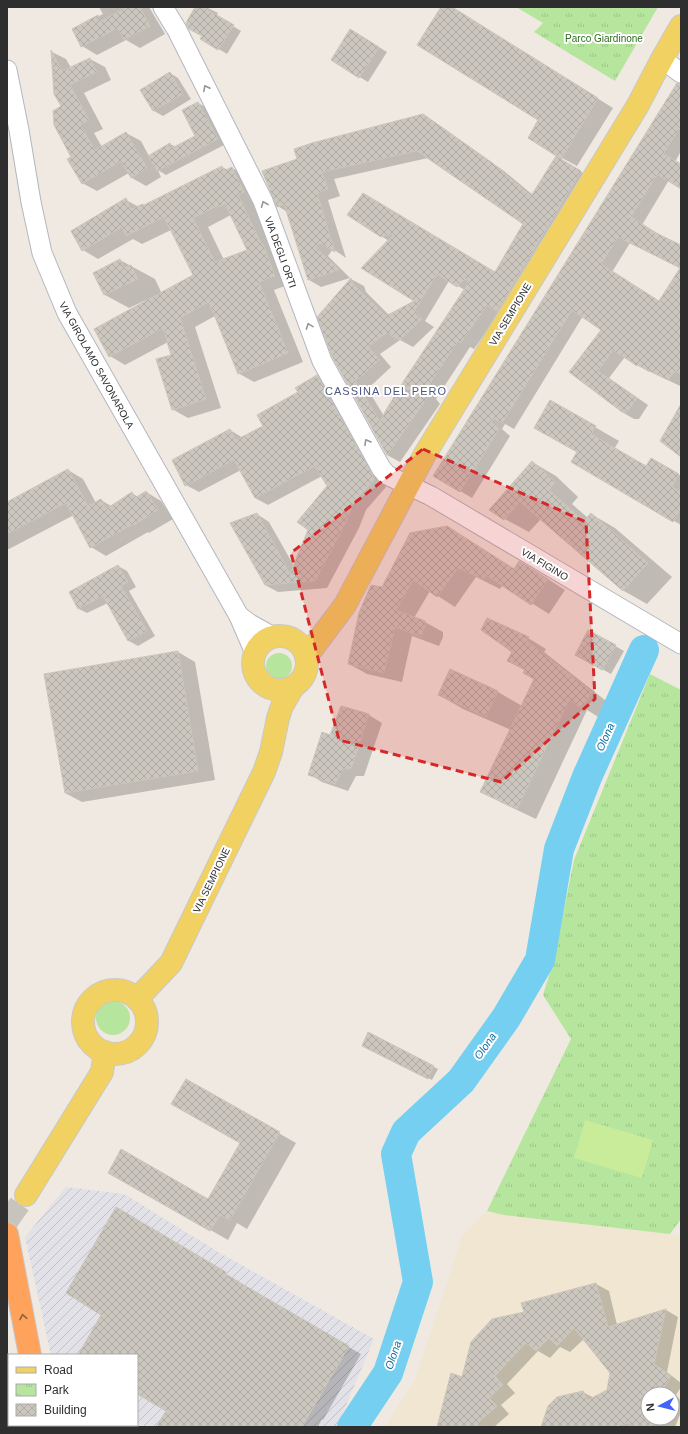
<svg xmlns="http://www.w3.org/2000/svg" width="688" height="1434" font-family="Arial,sans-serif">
	<defs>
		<pattern id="industrial-furrows" width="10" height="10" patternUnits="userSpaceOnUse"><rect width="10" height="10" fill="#e3e1e8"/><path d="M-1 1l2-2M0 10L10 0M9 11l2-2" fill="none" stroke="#c3c1c7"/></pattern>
		<pattern id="park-tufts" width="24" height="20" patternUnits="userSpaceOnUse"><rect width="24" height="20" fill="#b6e59e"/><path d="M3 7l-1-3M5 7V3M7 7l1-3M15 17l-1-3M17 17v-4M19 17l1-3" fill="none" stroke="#9dc588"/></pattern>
		<pattern id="building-cross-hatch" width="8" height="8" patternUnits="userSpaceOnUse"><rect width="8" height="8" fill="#cbc7bf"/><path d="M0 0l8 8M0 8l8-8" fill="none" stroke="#afaba4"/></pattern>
	</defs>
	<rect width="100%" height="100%" fill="#efe9e1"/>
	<path fill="url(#industrial-furrows)" d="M66,1187L124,1194L220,1253L374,1339L337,1427H66V1425H137V1355H51L25,1237Z"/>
	<path fill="#f0e6d1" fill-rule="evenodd" d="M487,1211L504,1215L670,1234L681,1238V1427H385L415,1380L463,1234ZM648,1394H672V1418H648Z"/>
	<g fill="#b6e59e">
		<circle cx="279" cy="666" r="13"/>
		<circle cx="113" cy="1018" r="17"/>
	</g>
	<g fill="url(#park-tufts)">
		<path d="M516,7H658L615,81L534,32L543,23Z"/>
		<path d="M650,674L681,690V1219L670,1234L504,1215L487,1211L571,1039L543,995L553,963L574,860Z"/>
	</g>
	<path fill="#c9ec9a" d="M585,1120L653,1140L642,1178L574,1158Z"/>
	<g fill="#0003" fill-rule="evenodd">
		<path d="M99,7H149L165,34L140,48L126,40L97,55L82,46L73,29L103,14Z"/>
		<path d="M196,7H206L218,13L216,16L241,31L227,54L202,39L204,36Z"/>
		<path d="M442,7H451L459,12L613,108L577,166L562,158L540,120Z"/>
		<path d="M359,35L387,52L368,82L332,60Z"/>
		<path d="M52,52L66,59L71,68L90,59L105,67L111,80L84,93L103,129L94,133L102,147L126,133L141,141L149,156L170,144L176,147L197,136L183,111L198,103L207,108L226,144L166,175L158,170L161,177L146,186L132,178L129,173L97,191L82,183L72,158L63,106L55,94Z"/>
		<path d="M170,73L178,78L191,99L163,116L154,111L142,90Z"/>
		<path d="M681,93V151L675,162L681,165V188L669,180L642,225L681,246V267L630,243L612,272L660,302L681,268V384L680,386L649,371V372L625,357L609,378L648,405L639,419H634L622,412L570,372L602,329L583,316L514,429L505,424L502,429L510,436L472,498L435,476Z"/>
		<path d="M423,115L436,123L504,171L533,195L556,157L593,179L474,349L470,347L436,399L440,404L400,462L387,455L333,356L318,317L351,279L364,286L366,292L389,315L416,301L389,241L381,236L363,194L495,273L525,224L428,158L334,179L340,196L328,200L346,258L333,249L328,256L350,278L321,287L309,280L287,212L278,206L263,171ZM449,281L465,290L384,416L367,388L374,383L391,367L380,354L400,340L413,347L434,327L425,321Z"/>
		<path d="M222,167L228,170L232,168L248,177L259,201L253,204L290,284L274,290L303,362L254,382L238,373L215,316L195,327L221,408L188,418L172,409V355L168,342L125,365L110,356L146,302V300L129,308L105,295L95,273L120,260L155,279L162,294L194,276L171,230L142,244L133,239L98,259L83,250L126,200L139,207L144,206ZM231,215L248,251L224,260L208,227Z"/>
		<path d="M317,376L330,384L385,483L384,484L386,487L366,510L359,528L327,588L278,592L265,585L257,514L269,522L294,566L329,486L322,476L268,505L255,498L241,470L199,492L186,485L230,430L243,438L265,426Z"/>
		<path d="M550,401L619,441L614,449L647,467L651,459L681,476V525L572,462L578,452Z"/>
		<path d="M532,462L556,476L578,497L572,504L588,518L591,514L615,528L672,577L647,604L624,591L541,519L529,532L505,519Z"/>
		<path d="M68,470L83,479L96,503L101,500L111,506L132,493L138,497L146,492L161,501L173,519L149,533L148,532L106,556L91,547L74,515L9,549H7V503Z"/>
		<path d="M447,527L515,569L537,572L565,590L549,614L503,585L500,589L476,577L455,607L430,591L414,618L425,622L443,632V637L439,646L412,636L402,682L367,674L349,664L383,589Z"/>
		<path d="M118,566L127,571L136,587L129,591L155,636L138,646L129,641L108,603L87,613L79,609Z"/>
		<path d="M589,631L624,651L611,674L576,655Z"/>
		<path d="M528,638L546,649L544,652L610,704L600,718L587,710L536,819L500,802L482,791L511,730L463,709L439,695L450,670L498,692L522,706L535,679L526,671L508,661Z"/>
		<path d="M178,652L195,662L215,780L82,802L65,793Z"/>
		<path d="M341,707L369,715L382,723L364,776H356L348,791L322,782L309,774L331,736Z"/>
		<path d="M369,1034L438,1069L432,1080L367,1048Z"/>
		<path d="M186,1080L296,1143L247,1229L237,1223L228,1240L109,1172L209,1200L241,1143Z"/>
		<path d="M117,1209L238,1281L237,1283L361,1354L323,1420L322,1419L318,1427H158L167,1411L137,1393V1355H79L103,1314Z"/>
		<path d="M596,1284L609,1291L617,1325L666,1310L678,1317L667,1372L681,1383V1387L676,1395L681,1401V1412L675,1427H544L583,1392L594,1398L607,1390L611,1373L584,1339L570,1352L560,1347L550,1358L538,1351L507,1384L515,1393L501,1405L509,1414L494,1427H438L463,1378L525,1313ZM648,1394H672V1418H648Z"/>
	</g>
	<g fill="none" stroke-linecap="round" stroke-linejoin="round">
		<path stroke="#75cff0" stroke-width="30" d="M352,1427L388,1373L418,1282L396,1154L406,1132L461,1081L506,1018L540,960L559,849L587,777L644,650"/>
	</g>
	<g fill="url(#building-cross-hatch)" stroke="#cbc5ba" fill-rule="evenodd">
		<path d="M127,7H140L150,26L124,40L118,28L81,47L72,29L98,15L101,21Z"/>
		<path d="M195,7H203L234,25L218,50L200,39L202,36L189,29L186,23Z"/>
		<path d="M441,7H452L598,98L561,159L528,138L538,120L417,45Z"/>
		<path d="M350,29L379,47L359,78L331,60Z"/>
		<path d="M51,50L62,71L90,58L97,72L70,85L89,120L80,125L95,150L126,132L147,168L131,178L121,161L82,184L67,159L71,157L54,125L53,111L61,106L54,94Z"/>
		<path d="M170,72L183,94L153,111L140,90Z"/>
		<path d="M677,83L681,84V126L663,154L681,164V189L657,174L631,217L658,234L681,245V374L675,371L668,380L637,365V366L613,350L598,371L637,398L627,412H622L569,372L601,330L572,310L502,423L493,418L491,422L499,429L460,492L433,476ZM618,237L680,268L659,301L601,264Z"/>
		<path d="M198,102L218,139L157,171L148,156L170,143L172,148L195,136L182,110Z"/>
		<path d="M423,114L491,162L531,196L556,156L581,171L497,311L487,305L461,343L458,341L424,392L428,397L387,455L332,356L317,317L351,278L353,284L386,316L414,301L361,268L395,233L381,237L347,215L363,193L495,272L523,224L417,151L322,172L328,189L317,193L335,252L320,243L316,248L339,270L308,280L284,204L277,207L262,171L297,159L294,149L312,143ZM437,274L457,287L465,279L469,282L405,379L386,410L380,422L355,380L361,377L379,360L368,346L387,333L400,340L422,319L413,313Z"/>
		<path d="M222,166L224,171L232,167L244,192L238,195L262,245L263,244L275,276L259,282L288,353L238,374L209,302L180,318L206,399L172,410L156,359L171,355L163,328L109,357L94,329L193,275L164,217L126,236L122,227L82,251L71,231L126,198L131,209L143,204L144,205ZM225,204L247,250L215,262L193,218L217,206L218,207Z"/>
		<path d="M120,259L124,268L131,265L138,279L104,295L93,273Z"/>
		<path d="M317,375L373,475L372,476L374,480L353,503L347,520L315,581L265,585L230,523L257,513L290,574L308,530L297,522L327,486L315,466L255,498L234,460L185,486L172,460L230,429L236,440L263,426L257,415L298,392L295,388Z"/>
		<path d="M550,400L596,426L591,434L646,466L651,458L679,474L672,487L681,492V507L673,522L571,462L577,452L534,428Z"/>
		<path d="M681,404V457L660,441Z"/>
		<path d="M532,461L555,482L549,490L584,521L591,513L648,563L623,591L520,502L504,520L489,510Z"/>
		<path d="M68,469L88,506L101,499L106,509L132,492L135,498L146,491L158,510L134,525L133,524L90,548L66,503L7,534V502Z"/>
		<path d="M447,526L514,569L519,561L548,579L531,605L486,575L483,579L458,568L437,597L413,580L396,610L425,621V626L421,637L395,627L384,673L348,664L359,613L371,585L382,587L410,533Z"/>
		<path d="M118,565L128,582L121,586L147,631L128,641L103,596L78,609L69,592Z"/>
		<path d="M487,618L529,637L527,641L592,692L582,708L569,700L517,809L480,792L534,679L523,673L525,669L507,661L512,652L481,630Z"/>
		<path d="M588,630L616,645L602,670L575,655Z"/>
		<path d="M178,651L198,771L65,793L44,674Z"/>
		<path d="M450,669L498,691L486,717L438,695Z"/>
		<path d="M341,706L369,714L351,769H343L335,784L308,775L322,732L330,735Z"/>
		<path d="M368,1032L434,1066L428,1079L362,1046Z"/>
		<path d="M186,1079L280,1132L230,1220L220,1215L210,1231L108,1173L121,1149L208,1199L240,1143L171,1104Z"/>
		<path d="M116,1207L226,1272L225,1274L349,1346L302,1427H156L166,1411L137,1394V1355H78L101,1315L66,1293Z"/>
		<path d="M596,1283L608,1327L666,1309L654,1364L671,1376L664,1387L670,1394H648V1418H663L661,1422L646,1427H633L628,1423L611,1427H541L548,1406L557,1397L583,1391L588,1400L607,1390L610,1373L574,1328L557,1346L549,1338L536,1351L526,1343L495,1376L503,1385L489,1398L497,1406L478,1423L477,1427H437L451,1373L462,1377L471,1342L492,1319L524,1312L521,1303Z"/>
	</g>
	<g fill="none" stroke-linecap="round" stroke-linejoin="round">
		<path stroke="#c8c4bd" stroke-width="22" stroke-dasharray="22 11" stroke-linecap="butt" d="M7,1222L26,1195"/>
		<defs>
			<g id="street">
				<path d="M163,7L177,30L263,201L322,361L381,468L387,475L431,496L681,644"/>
				<path d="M662,59L681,73"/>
				<path d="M7,70L19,130L31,202L42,253L67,313L239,616L255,653"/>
				<path d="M239,616L250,624L273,637"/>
			</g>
			<g id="primary">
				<circle cx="280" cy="663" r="27"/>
				<path d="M306,657L345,605L425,454L638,105L662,59L681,26"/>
				<circle cx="115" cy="1022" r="32"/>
				<path d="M137,999L171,963L264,772L271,752L278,718L282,706L293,687"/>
				<path d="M26,1195L102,1072L105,1052"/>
			</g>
			<g id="highway">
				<path d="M7,1234L30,1355"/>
				<path d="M7,1397L9,1407"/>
				<path d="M13,1425V1427"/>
				<path d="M44,1425V1427"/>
			</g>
		</defs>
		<use href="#street" stroke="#b4b7c1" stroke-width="21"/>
		<use href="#primary" stroke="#c9c9c9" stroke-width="24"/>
		<use href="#highway" stroke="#c9c9c9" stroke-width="24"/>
		<use href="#street" stroke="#fff" stroke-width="19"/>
		<use href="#primary" stroke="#f2d163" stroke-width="22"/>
		<use href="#highway" stroke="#ffa35c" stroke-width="22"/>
	</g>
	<defs><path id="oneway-chevron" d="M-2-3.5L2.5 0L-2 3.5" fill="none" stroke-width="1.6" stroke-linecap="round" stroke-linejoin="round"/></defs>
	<g stroke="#969696">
		<use href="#oneway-chevron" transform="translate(206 88) rotate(-117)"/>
		<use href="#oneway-chevron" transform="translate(264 204) rotate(-112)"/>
		<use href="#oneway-chevron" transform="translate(309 326) rotate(-110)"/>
		<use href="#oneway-chevron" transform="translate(367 442) rotate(-119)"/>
	</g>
	<use stroke="#8c6343" href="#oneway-chevron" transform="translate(23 1317) rotate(-101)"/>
	<path fill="#d62828" fill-opacity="0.2" stroke="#d62828" stroke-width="3" stroke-dasharray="8 5" stroke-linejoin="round" d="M423,449L586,522L595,699L501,782L339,740L291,553Z"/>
	<g text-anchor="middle" stroke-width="4" stroke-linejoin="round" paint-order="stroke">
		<g font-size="10" fill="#2c6e1b" stroke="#fff">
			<text x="604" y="42">Parco Giardinone</text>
		</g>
		<g font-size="10" fill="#2e2e2e" stroke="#fff">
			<text transform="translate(281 252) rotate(70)" y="4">VIA DEGLI ORTI</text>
			<text transform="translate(510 314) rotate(-59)" y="4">VIA SEMPIONE</text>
			<text transform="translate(97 365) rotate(61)" y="4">VIA GIROLAMO SAVONAROLA</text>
			<text transform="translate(545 564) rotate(31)" y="4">VIA FIGINO</text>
			<text transform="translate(211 880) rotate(-64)" y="4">VIA SEMPIONE</text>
		</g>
		<g font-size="11" letter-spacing="1" fill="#4d5680" stroke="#fff">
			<text x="386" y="395">CASSINA DEL PERO</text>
		</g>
		<g font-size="11" font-style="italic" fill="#0d6fa3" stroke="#fff">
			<text transform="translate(605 737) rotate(-66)" y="4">Olona</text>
			<text transform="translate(485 1046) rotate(-55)" y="4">Olona</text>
			<text transform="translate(393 1355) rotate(-71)" y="4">Olona</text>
		</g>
	</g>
	<rect width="688" height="1434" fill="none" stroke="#2e2e2e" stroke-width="16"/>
	<rect x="8" y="1354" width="130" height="72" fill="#ffffff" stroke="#ababab"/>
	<rect x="16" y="1367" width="20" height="6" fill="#f2d163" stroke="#ababab"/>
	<text x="44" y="1374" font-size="12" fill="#2e2e2e">Road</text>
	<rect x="16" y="1384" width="20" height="12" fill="url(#park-tufts)" stroke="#ababab"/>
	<text x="44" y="1394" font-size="12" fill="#2e2e2e">Park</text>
	<rect x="16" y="1404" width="20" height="12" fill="url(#building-cross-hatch)" stroke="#ababab"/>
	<text x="44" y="1414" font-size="12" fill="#2e2e2e">Building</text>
	<g transform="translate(660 1406) rotate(263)"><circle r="19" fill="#ffffff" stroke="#ababab"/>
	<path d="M0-3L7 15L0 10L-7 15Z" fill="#4264fb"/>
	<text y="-6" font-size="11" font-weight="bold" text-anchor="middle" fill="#2e2e2e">N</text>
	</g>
</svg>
